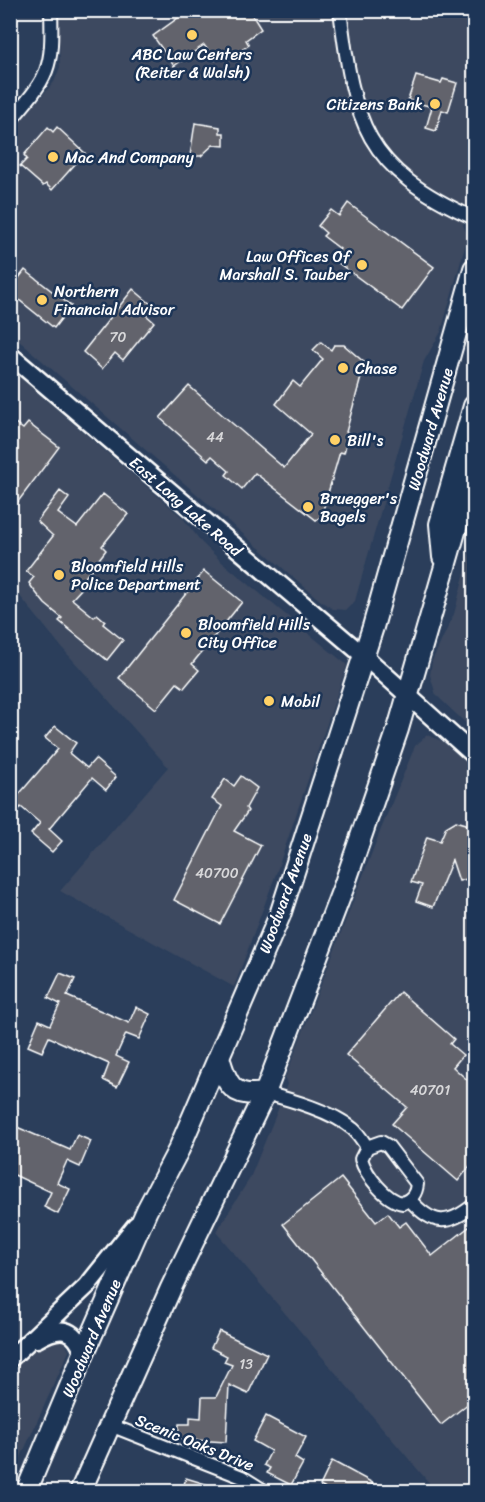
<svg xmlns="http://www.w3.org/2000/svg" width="485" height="1502" font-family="Sriracha,sans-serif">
	<rect width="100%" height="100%" fill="#2b3e5b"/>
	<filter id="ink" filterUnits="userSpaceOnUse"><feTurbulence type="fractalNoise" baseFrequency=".0167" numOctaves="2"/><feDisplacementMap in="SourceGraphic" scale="12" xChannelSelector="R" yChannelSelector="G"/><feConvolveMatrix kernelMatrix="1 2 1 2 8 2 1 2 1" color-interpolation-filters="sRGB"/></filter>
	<g filter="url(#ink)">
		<g fill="#3c4960">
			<path d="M58,11H474V189L463,225L468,236L441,332L424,361L358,590L355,601L346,610L333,609L322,602L11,334V132L54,82L60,67Z"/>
			<path d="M10,369L183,518L202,543L223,563L347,665L277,871L234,987L60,891L168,767L63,649L11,585Z"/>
			<path d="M474,537V731L436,695L430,675L432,661L454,614Z"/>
			<path d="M427,735L442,741L474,769V1491H436L216,1232L250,1178L277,1112L287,1084L285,1078L379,834L415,746Z"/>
			<path d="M58,1339L64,1341L69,1351L11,1479V1369L43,1343Z"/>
		</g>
		<g fill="#62646c" stroke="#fff" stroke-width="1.5">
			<path d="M179,10H249L261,29L246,40L249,45L234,55L230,49L215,60L204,45L174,66L153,36L182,15Z"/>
			<path d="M416,76L441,83L443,79L457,83L448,112L442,110L436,131L426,128L432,107L408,100Z"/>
			<path d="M195,123L220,127V133H224V146L213,145L201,156H190Z"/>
			<path d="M48,127L53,132L57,127L85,153L52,190L46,184L43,186L20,166L27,159L24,155Z"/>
			<path d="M348,203L434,267L402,310L333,259L340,249L323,236L326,233L318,226L331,210L339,216Z"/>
			<path d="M25,270L71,306L54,328L13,295L16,291L12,287Z"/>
			<path d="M133,289L153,306L146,315L154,322L123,360L115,353L102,369L83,352Z"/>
			<path d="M321,342L331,350L334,345H344L365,363L346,432L349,433L344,453L340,452L321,517L316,520L255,473L242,489L226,475L229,471L212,456L208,460L160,418L189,386L284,468L311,434L276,404L293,381L300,387L323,359L313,350Z"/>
			<path d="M10,419L23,429L28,423L59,447L17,503L10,498Z"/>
			<path d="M60,491L69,498L58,513L77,527L103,494L128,514L102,546L106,550L80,584L83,587L72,599L94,617L97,614L105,621L103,624L123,640L107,660L59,621L62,618L45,604L33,589L29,583L34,577L26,571L53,536L37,521Z"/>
			<path d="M204,571L242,602L192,664L199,670L184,688L177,683L156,709L119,678Z"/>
			<path d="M55,726L76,743L69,753L87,768L95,759L116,777L106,790L92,778L49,829L62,841L52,852L31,834L40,823L21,807L10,820V795L15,799L58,749L45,738Z"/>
			<path d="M241,776L257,788L246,808L248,811L234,831L261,845L220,924L174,900L222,806L212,799L225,779L234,786Z"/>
			<path d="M456,821L466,824L474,834V877L459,881L452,860L433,907L416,901L422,885L411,882L427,837L440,841L446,827Z"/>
			<path d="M60,973L75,979L67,996L129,1023L136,1007L150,1014L139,1039L126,1034L116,1056L129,1062L117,1087L103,1080L109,1064L49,1037L42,1052L28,1046L39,1020L50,1025L60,1004L48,998Z"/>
			<path d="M400,992L454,1039L450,1044L463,1055L453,1067L474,1086V1161L458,1181L392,1124L407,1107L346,1055Z"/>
			<path d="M10,1124L70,1150L77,1135L91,1141L80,1167L67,1161L57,1183L70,1189L58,1214L44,1207L51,1192L10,1173Z"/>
			<path d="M341,1178L376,1222L388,1213L399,1227L406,1222L432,1256L474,1223V1399L441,1425L283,1224Z"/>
			<path d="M219,1331L267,1354L248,1394L229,1385L226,1442L178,1439L179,1424H190V1417L201,1418L202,1397H216L232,1365L224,1362L227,1356L211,1348Z"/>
			<path d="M266,1416L306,1437L295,1458L303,1463L291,1485L267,1473L270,1468L264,1465L271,1451L253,1441Z"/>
			<path d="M332,1461L373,1483L369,1491H330L320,1486Z"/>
			<path d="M186,1478L222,1489V1491H182Z"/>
		</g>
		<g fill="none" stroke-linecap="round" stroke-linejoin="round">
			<defs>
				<g id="minor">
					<path d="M340,10C354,123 364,169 474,218"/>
					<path d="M10,121C49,76 53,70 51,10"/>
					<path d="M265,1093C291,1100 332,1111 353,1129C358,1133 363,1141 367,1147"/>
					<path d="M381,1142L388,1146L417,1184C416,1194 412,1199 403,1203C386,1201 366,1175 361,1159L367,1147Z"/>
					<path d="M410,1200C433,1226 448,1226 474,1205"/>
					<path d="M110,1425L242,1477L266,1492"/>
				</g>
				<g id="secondary">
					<path d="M10,355L364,656L474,755"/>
					<path d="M37,1339C60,1326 73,1326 84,1353"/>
					<path d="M10,1359L87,1286L136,1225"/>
				</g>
				<g id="primary">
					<path d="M443,557L440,524L474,406"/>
					<path d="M219,1057C227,1086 233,1098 265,1093"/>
					<path d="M26,1492L84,1353L147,1210L179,1149L280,915L373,627L474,269"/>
					<path d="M80,1492L171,1288L265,1093L344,886L398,729L474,466"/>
				</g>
			</defs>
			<use href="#minor" stroke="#fff" stroke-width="16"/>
			<use href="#secondary" stroke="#fff" stroke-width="21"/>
			<use href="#primary" stroke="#fff" stroke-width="24"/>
			<use href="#minor" stroke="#1d3557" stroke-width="12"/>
			<use href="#secondary" stroke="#1d3557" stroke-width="16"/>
			<use href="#primary" stroke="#1d3557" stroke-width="20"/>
		</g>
	</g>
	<g fill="#ffd166" stroke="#1d3557" stroke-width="2">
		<circle cx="192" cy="35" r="6"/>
		<circle cx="435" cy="104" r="6"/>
		<circle cx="53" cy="157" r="6"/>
		<circle cx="362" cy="265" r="6"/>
		<circle cx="42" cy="300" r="6"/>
		<circle cx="343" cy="368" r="6"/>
		<circle cx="335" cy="440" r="6"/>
		<circle cx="308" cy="507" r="6"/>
		<circle cx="59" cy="575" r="6"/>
		<circle cx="186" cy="633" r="6"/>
		<circle cx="269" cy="701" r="6"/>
	</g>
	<g text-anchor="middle" stroke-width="5" stroke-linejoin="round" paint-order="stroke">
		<g font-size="14" fill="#d8d8da">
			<text x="118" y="342">70</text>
			<text x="215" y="442">44</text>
			<text x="217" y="878">40700</text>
			<text x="430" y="1095">40701</text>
			<text x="246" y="1369">13</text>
		</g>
		<g font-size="16" fill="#fff" stroke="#1d3557" text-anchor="start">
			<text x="192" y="60" text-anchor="middle">ABC Law Centers<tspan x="192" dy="18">(Reiter &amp; Walsh)</tspan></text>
			<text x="423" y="110" text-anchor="end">Citizens Bank</text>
			<text x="65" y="163">Mac And Company</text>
			<text x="350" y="262" text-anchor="end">Law Offices Of<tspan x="350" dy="18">Marshall S. Tauber</tspan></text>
			<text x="54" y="297">Northern<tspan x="54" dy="18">Financial Advisor</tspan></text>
			<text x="355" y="374">Chase</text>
			<text x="347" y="446">Bill's</text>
			<text x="320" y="504">Bruegger's<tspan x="320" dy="18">Bagels</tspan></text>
			<text x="71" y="572">Bloomfield Hills<tspan x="71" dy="18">Police Department</tspan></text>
			<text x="198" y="630">Bloomfield Hills<tspan x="198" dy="18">City Office</tspan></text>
			<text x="281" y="707">Mobil</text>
		</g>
		<g font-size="16" fill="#fff" stroke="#1d3557">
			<text transform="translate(430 429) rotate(-74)" y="6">Woodward Avenue</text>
			<text transform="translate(186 506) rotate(41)" y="6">East Long Lake Road</text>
			<text transform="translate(285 893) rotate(-70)" y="6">Woodward Avenue</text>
			<text transform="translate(91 1338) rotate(-67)" y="6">Woodward Avenue</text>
			<text transform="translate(195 1442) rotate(22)" y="6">Scenic Oaks Drive</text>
		</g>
	</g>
	<rect width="485" height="1502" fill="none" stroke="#1d3557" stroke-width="36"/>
	<rect x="18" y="18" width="449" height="1466" fill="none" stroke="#fff" stroke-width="2" filter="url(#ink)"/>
</svg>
